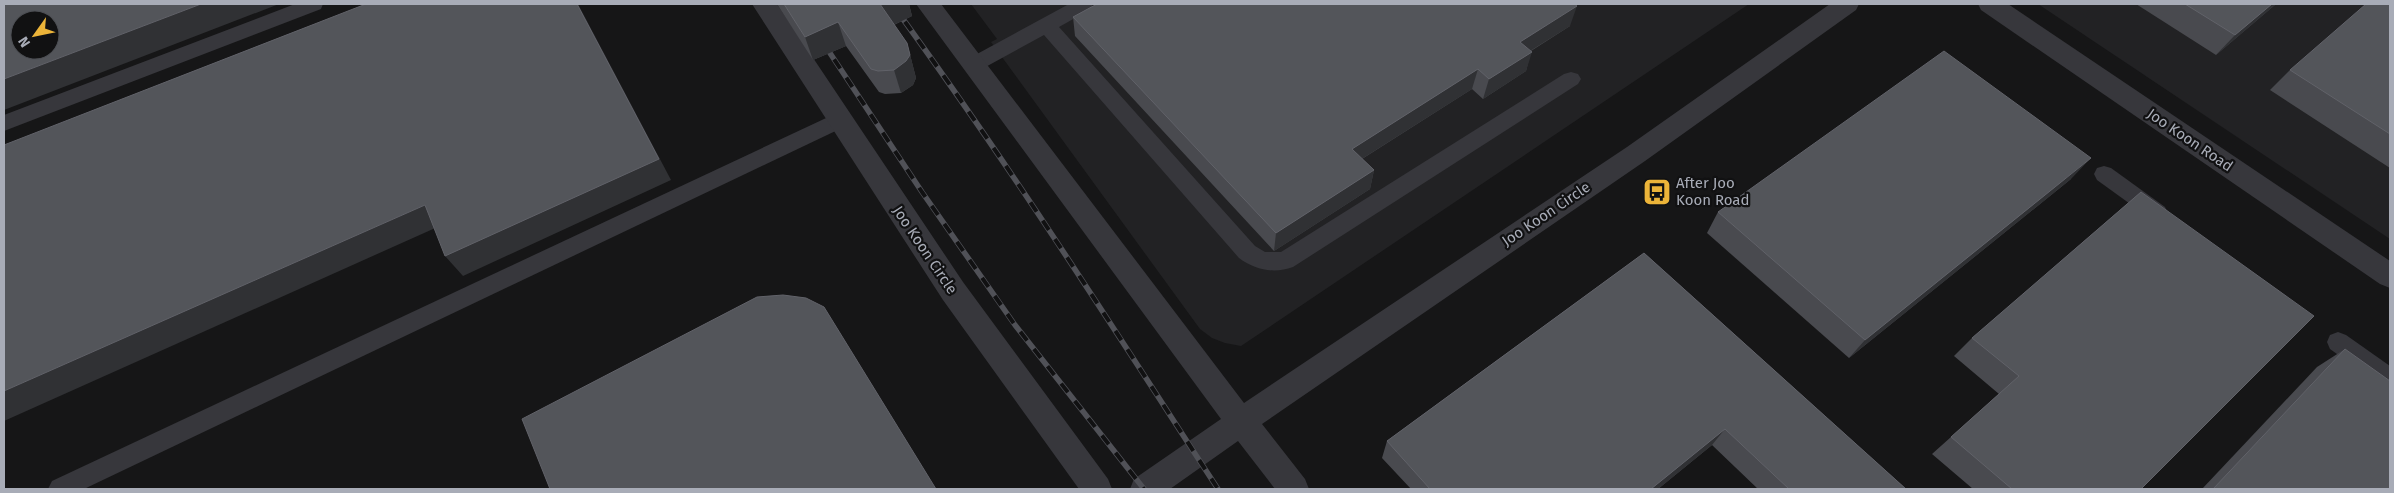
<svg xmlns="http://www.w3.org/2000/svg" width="2394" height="493" font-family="'Fira Sans',sans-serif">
	<rect width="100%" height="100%" fill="#161617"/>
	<g fill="#222224">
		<path d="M971,4H1749L1241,346L1225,343L1212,338L1200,329L991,42L997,39Z"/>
		<path d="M2038,4H2390V239Z"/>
	</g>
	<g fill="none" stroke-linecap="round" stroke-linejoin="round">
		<g fill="#37373c" fill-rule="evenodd">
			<path d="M295,4H323L321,9L4,131V115Z"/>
			<path d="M1069,4H1093L1091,9L1059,27L1255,246L1265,252H1281L1564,74L1571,72L1578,74L1581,79L1578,84L1293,267C1274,274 1255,270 1239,258L1044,35L980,70L973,72L966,70L963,65L966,60Z"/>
			<path d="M839,112L846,114L849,120L846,126L84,489H48L52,481Z"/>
			<path d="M2104,166L2111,168L2165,207L2168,213L2165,219L2158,222L2151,219L2097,180L2094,174L2097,168Z"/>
			<path d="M2338,332L2346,335L2390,366V389L2382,386L2330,349L2327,342L2330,335Z"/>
		</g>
		<g fill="#37373c" fill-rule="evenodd">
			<path d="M752,4H777L963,282L1108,479L1112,489H1079L943,300Z"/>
			<path d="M916,4H941L1244,403L1627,147L1830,4H1859L1856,10L1645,161L1262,424L1305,479L1309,489H1275L1238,441L1170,489H1130L1134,479L1221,419Z"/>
			<path d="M1978,4H2008L2390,261V288L2380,284L1981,10Z"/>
		</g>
		<defs>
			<g id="rail">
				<path d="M892,4C1007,161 1112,326 1218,489"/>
				<path d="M822,41L922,192L1015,325L1144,489"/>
			</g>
		</defs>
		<use href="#rail" stroke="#505157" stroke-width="5.5"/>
		<use href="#rail" stroke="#111112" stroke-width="4" stroke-dasharray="11" stroke-linecap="butt"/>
	</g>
	<g fill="#494a4f">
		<path d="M777,4H909L912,16L894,25L907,43L916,78L913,85L901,93L885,94L879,92L846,46L813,60Z"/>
		<path d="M2136,4H2276L2216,55Z"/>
		<path d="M2390,4V168L2270,90L2290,70Z"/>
		<path d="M1073,17L1570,26L1531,51L1526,71L1483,99L1472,89L1362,159L1374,170L1370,189L1274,251L1075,36Z"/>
		<path d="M2071,179L1849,358L1707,233L1718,212Z"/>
		<path d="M2141,192V489H1973L1932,454L1999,394L1954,356L1972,338Z"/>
		<path d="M1644,253L1906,489H1758L1712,445L1658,489H1411L1382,458L1387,441Z"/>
		<path d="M2345,349L2390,489H2202L2317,367Z"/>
	</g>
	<g fill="#303134">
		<path d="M201,4H279L4,110V79Z"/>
		<path d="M577,4H578L671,180L463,276L445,256Z"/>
		<path d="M880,4H909L912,16L887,28Z"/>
		<path d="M2272,4H2276L2216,55L2235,35Z"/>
		<path d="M1577,6L1570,26L1514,61L1520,42Z"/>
		<path d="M838,22L846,46L813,60L805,37Z"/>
		<path d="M907,43L916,78L913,85L901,93L894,70Z"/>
		<path d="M1532,52L1526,71L1483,99L1489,79Z"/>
		<path d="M1478,69L1472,89L1349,167L1352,149Z"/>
		<path d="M2091,158L2071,179L1849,358L1865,340Z"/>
		<path d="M1374,170L1370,189L1274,251L1276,233Z"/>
		<path d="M425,205L442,225L4,421V391Z"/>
		<path d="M1725,429L1712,445L1658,489H1651Z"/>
	</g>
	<g fill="#53555a" stroke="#616269" fill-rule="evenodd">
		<path d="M4,4H201L4,79ZM20,20H50V50H20Z"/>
		<path d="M366,4H577L659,159L445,256L425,205L4,391V145Z"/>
		<path d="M784,4H880L907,43L910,55L906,61L894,70L878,71L871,69L838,22L805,37Z"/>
		<path d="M1097,4H1574L1577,6L1520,42L1532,52L1489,79L1478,69L1352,149L1374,170L1276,233L1073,17Z"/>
		<path d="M2185,4H2272L2235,35Z"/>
		<path d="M2366,4H2390V134L2290,70Z"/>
		<path d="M1944,51L2091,158L1865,340L1718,212Z"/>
		<path d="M2141,192L2314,316L2141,489H2012L1951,437L2019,376L1972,338Z"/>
		<path d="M1644,253L1906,489H1789L1725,429L1651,489H1430L1387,441Z"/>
		<path d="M783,295L806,298L824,307L936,489H550L522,419L757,297Z"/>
		<path d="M2345,349L2390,381V489H2213Z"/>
	</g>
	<defs>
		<symbol id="bus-square" viewBox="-11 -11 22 22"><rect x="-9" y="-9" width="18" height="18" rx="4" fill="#ecb439" stroke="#111112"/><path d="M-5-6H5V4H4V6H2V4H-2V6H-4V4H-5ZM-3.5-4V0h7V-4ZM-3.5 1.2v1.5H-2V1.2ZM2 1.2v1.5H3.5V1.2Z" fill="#111"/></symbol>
	</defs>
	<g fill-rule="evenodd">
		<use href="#bus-square" x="1641" y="176" width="32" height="32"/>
	</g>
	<g text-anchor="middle" stroke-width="4.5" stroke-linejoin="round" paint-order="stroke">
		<g font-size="15" fill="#a8acb7" stroke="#111112">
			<text transform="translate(2190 140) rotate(34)" y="5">Joo Koon Road</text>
			<text transform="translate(1546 214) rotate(-34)" y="5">Joo Koon Circle</text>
			<text transform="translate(925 250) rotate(56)" y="5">Joo Koon Circle</text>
		</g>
		<g font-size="15" fill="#a8acb7" stroke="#111112" text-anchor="start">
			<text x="1676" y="188">After Joo<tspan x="1676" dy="17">Koon Road</tspan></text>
		</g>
	</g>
	<rect width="2394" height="493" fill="none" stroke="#a8acb7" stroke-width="10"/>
	<g transform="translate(35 35) rotate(237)"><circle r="24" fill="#111112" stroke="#4d4f54"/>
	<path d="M0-4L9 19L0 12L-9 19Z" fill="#ecb439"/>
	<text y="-8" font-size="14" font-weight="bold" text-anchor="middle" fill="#a8acb7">N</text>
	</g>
</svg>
